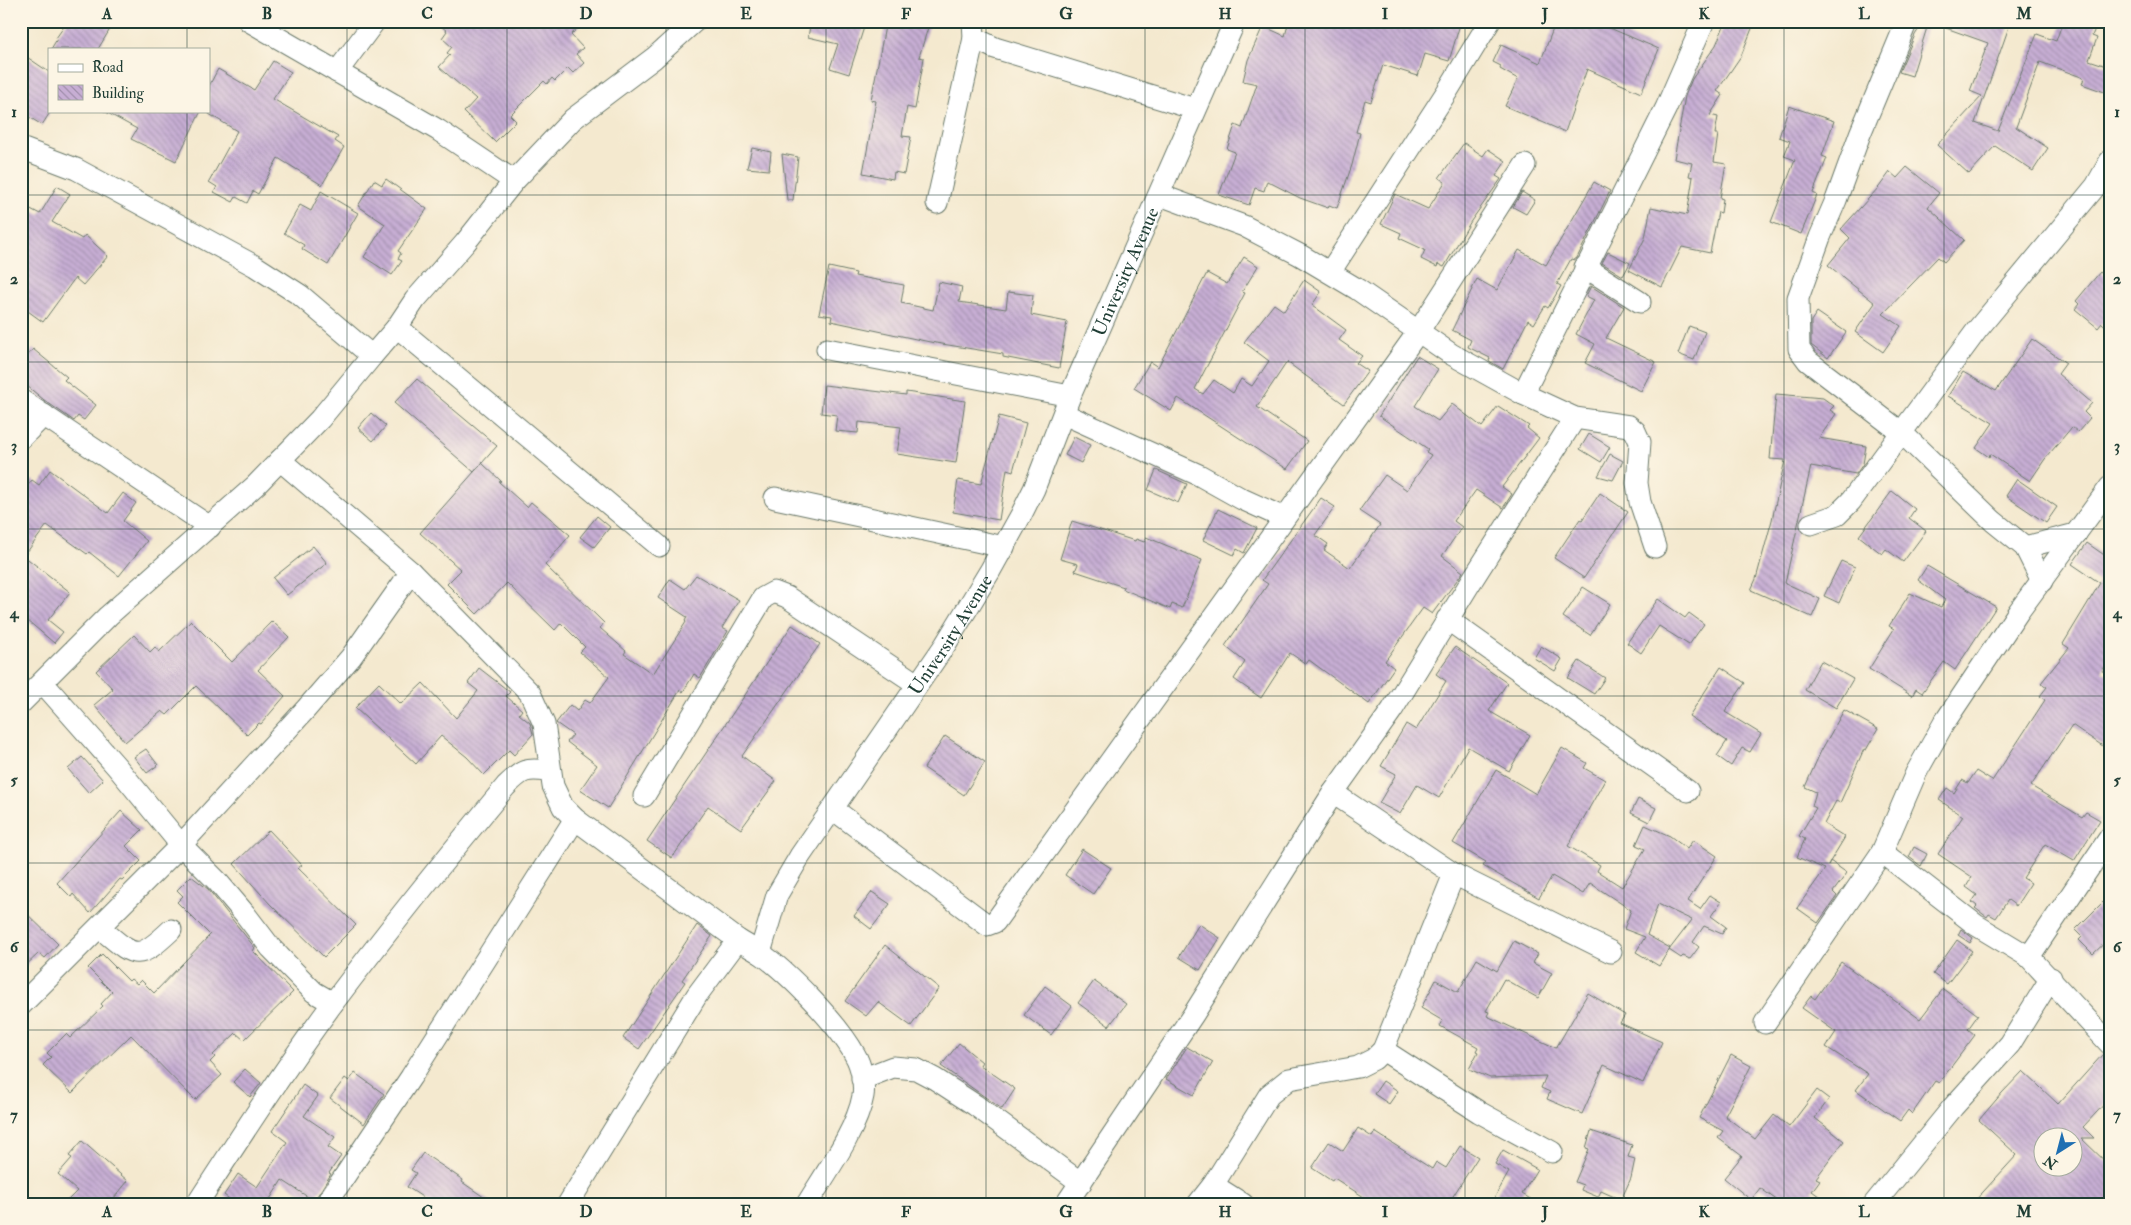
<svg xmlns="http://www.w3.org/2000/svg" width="2131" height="1225" font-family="'IM FELL Double Pica',serif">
	<defs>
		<pattern id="building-back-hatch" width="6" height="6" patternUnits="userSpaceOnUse" patternTransform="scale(1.25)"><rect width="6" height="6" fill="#c7aed4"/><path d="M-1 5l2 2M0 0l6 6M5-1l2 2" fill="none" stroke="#a18fad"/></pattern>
	</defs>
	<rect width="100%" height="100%" fill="#fcf5e5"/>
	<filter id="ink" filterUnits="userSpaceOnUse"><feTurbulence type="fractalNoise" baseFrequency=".02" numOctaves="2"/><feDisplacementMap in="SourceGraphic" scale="10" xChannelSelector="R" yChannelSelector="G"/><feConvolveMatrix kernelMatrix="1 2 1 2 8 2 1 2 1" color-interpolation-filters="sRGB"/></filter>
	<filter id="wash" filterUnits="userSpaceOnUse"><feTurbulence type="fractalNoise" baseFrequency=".0096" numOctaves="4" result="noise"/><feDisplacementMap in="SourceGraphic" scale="20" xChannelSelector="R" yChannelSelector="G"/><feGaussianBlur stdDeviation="1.12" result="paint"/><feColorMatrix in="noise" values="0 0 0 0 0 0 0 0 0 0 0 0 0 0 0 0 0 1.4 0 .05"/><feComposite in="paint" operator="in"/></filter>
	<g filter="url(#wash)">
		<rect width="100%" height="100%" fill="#f4e9cf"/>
		<g id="blocks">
			<g fill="url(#building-back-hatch)" fill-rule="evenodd">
				<path d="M68,21H115L98,49H51L57,39L56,38Z"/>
				<path d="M435,21H584L571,35L583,48L576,54L584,63L573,73L568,68L555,81L552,78L547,84L544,81L510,115L516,121L495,142L464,112L476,99L439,67L450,55L447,53L452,47L442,38L447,31Z"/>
				<path d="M811,21H866L849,74L830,68L838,44L808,37Z"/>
				<path d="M886,21H930L919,57L924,58L915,109L907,107L902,136L911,137L904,174L894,172L893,179L863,173L876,101L871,100Z"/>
				<path d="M1289,21H1461L1449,61L1425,54L1418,76L1383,65L1371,102L1365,100L1356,132L1360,133L1352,165L1337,208L1329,205L1328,208L1300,198L1267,181L1264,191L1255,188L1249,205L1219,195L1235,152L1227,149L1235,125L1242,128L1257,84L1243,81L1248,60L1263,26L1285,36Z"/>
				<path d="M1556,21H1607L1605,26L1659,49L1641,93L1587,69L1565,132L1505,106L1518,79L1500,69L1501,66L1493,62L1501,45L1540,63Z"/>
				<path d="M1726,21H1755L1741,56L1717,91L1723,95L1710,115L1718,117L1715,134H1718L1714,162L1726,164L1720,198L1723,199L1721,213L1718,212L1710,253L1682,247L1662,287L1629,270L1645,238L1651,207L1687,215L1693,177L1689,176L1692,163L1674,159L1685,96L1692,79L1716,45Z"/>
				<path d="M1924,21H1929L1912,76L1899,72L1915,35Z"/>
				<path d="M1933,21H2011L1975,123L1998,131L2037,34L2056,41L2063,21H2098L2092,36L2097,38L2089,60L2110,67V94L2082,84L2084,78L2040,62L2016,127L2048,148L2033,171L1995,146L1969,174L1937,145L1982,96L1970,91L1988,43L1932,23Z"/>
				<path d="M21,53L49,72V114L42,125L21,112Z"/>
				<path d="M273,61L291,72L273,99L338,137L335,141L344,147L322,185L278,158L258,194L253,191L247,203L236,197L233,202L214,192L217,187L209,182L237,131L209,114V86L218,69L254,90Z"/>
				<path d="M1789,106L1834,121L1822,156L1827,158L1813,193L1817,195L1801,234L1771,222L1795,160L1784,156L1790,141L1779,137Z"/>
				<path d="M104,111H201L176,161L131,139L137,129Z"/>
				<path d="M1464,143L1483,156L1488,149L1506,161L1496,176L1501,179L1471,221L1444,267L1438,264L1437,267L1421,259L1425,250L1399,238L1401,233L1381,224L1395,194L1428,209L1445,182L1439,178Z"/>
				<path d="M752,148L771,152L769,170L747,168Z"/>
				<path d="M782,154L798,157L793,200H787Z"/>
				<path d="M1907,167L1939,193L1928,207L1964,240L1944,262L1938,257L1883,314L1901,326L1883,352L1855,332L1875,303L1828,265L1850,238L1841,229L1879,187L1890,172L1897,178Z"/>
				<path d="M386,179L427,209L398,251L401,253L398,259L402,261L392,275L364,257L385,224L358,206L374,180L382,185Z"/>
				<path d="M1594,182L1610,191L1577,258L1574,260L1571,259L1557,284L1561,286L1548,308L1545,306L1534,324L1528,320L1503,369L1489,361L1490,358L1468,347L1471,340L1452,330L1477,279L1497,290L1519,250L1546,265Z"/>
				<path d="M57,186L70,194L52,222L82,239L85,235L108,256L83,285L75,278L43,322L21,306V204L40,214Z"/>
				<path d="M321,191L358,213L328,265L302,249L304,245L284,233L300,205L311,211Z"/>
				<path d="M1522,192L1535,200L1526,214L1513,207Z"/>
				<path d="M1608,252L1630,263L1623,276L1602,263Z"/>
				<path d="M1244,257L1258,266L1242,292L1245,293L1195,389L1203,394L1214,380L1233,393L1241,379L1252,386L1269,361L1244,342L1274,304L1284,311L1304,280L1321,292L1312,305L1346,330L1339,340L1362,356L1356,363L1368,371L1344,404L1287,362L1257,407L1307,441L1287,469L1178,398L1171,411L1134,388L1150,362L1158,367L1207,273L1227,284Z"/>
				<path d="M829,267L856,273L855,276L904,285L901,303L933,310L939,282L962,287L959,302L1006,309L1008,292L1033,295L1031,315L1067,322L1059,368L1003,357V354L930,342L831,321L832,316L819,314Z"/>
				<path d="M2100,272L2110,280V330L2102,323L2098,328L2075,309L2079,304L2076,301Z"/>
				<path d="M1591,286L1624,307L1606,338L1656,362L1641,391L1585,363L1595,344L1576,334L1594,300L1586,296Z"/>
				<path d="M1817,312L1846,332L1828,358L1811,345V321Z"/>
				<path d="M1689,326L1705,332L1694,360L1678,354Z"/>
				<path d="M2032,339L2066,363L2058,374L2092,403L2084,412L2090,418L2078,432L2072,427L2045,459L2030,481L1990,454L1989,457L1976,448L1993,423L1948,396L1963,372L1996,391Z"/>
				<path d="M33,349L67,377L64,380L96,405L84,420L78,416L74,421L44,400L21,381V363Z"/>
				<path d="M1417,356L1438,369L1415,406L1438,421L1452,404L1482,427L1498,406L1529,426L1527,428L1539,438L1502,487L1512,494L1503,508L1476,490L1454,521L1462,527L1442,556L1463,572L1432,614L1423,608L1385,661L1394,668L1369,704L1309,660L1306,664L1290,653L1261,698L1234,679L1245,662L1225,646L1268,584L1262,580L1321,498L1335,507L1315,535L1328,544L1324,550L1350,568L1380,525L1359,511L1385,475L1407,490L1431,455L1426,452L1428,449L1379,416Z"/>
				<path d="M417,379L497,446L474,472L394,403Z"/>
				<path d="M824,385L906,395V392L965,401L956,463L897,454L901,427L859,422L858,433L835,431L837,415L821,413Z"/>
				<path d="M1776,394L1823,398L1834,406L1830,410L1836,414L1819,438L1866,446L1863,464L1856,474L1811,466L1785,583L1820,599L1812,617L1751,590L1756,579L1772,520L1785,460L1770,459Z"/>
				<path d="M371,413L386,426L373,441L358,428Z"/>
				<path d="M999,416L1026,423L1013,471L1007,469L999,520L953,512L958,480L981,484Z"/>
				<path d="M1589,434L1610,447L1601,462L1580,449Z"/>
				<path d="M1074,437L1090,445L1081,463L1065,455Z"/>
				<path d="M1610,454L1623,461L1613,480L1598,476Z"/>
				<path d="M482,463L501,481L499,482L527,507L531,502L570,535L545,565L604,623L600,628L626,651L624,654L653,674L686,622L685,621L687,617L658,598L670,579L685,589L696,575L739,600L722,628L728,631L700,678L694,674L683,692L680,690L608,808L580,790L597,765L567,742L573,735L556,723L570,705L577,711L585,700L590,703L609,677L580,652L585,647L561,623L555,630L507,583L477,614L447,584L461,570L420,533Z"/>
				<path d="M50,470L108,513L123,493L136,503L123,521L147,541L119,576L89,552L87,554L47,525L24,556L70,592L48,620L63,632L54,643L21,615V494L32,480L39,485Z"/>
				<path d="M1156,470L1187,484L1178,503L1148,490Z"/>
				<path d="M2017,479L2057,507L2046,523L2006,496Z"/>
				<path d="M1892,491L1915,509L1909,518L1926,531L1903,562L1886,549L1882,554L1859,536Z"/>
				<path d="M1600,493L1628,512L1584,578L1554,558L1580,519L1582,520Z"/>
				<path d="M1218,509L1257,528L1244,553L1237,549L1234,555L1203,540Z"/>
				<path d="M597,516L610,527L594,547L580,537Z"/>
				<path d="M1072,521L1135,541L1136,539L1144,542L1146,537L1202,560L1182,608L1172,604L1170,609L1123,589L1124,587L1075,571L1078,564L1060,559Z"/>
				<path d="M2087,543L2110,559V659L2102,671L2110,676V751L2072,725L2031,786L2082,817L2086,812L2100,820L2074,861L2045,844L2023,878L2031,883L2016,906L2008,900L1996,918L1989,914L1987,917L1975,908L1977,906L1972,902L1977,895L1966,887L1972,877L1938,854L1963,816L1939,800L1947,788L1954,793L1962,780L1968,783L1976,771L1992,781L2045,700L2040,696L2047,687L2041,683L2069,648L2063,644L2100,583L2072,564Z"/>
				<path d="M313,546L327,563L287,595L273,578Z"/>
				<path d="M1841,561L1855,567L1839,603L1824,596Z"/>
				<path d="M1927,566L1996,607L1955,670L1944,662L1922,693L1916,689L1912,696L1869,669L1894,629L1889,626L1910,593L1941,607L1945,600L1918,580Z"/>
				<path d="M1583,587L1610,604L1590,635L1563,617Z"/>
				<path d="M1658,599L1685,618L1689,613L1704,624L1689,645L1659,626L1641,653L1627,643Z"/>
				<path d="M191,621L232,662L272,621L289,637L258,670L285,696L261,724L259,723L247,735L196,686L167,715L162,711L125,742L94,705L113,689L96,671L134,635L150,652L155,647L159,652Z"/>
				<path d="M792,625L820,644L742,756L776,781L741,829L708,806L672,858L647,841Z"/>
				<path d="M1541,646L1562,659L1555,671L1534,658Z"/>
				<path d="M1455,647L1507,683L1489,711L1530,735L1509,771L1468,747L1439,798L1417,785L1400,814L1379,803L1396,774L1381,766L1406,724L1416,730L1446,681L1436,674Z"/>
				<path d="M1579,661L1605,678L1594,694L1568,678Z"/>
				<path d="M1821,661L1853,679L1836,708L1805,690Z"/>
				<path d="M1721,667L1745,683L1725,712L1761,734L1750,752L1742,748L1731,766L1717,756L1727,741L1689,716Z"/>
				<path d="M479,668L510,692L506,696L522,710L519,714L530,723L533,734L514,755L509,750L484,775L467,757L441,736L416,764L355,708L379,683L401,704L423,683L456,718L478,691L468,683Z"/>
				<path d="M1844,710L1878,729L1866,750L1864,749L1840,803L1836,801L1824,824L1845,837L1828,865L1830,861L1847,873L1833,892L1837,896L1818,923L1797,908L1825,869L1797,857L1805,839L1799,836L1816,808L1812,806L1816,792L1805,787L1821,751Z"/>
				<path d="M945,736L985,762L964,795L924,768Z"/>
				<path d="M1562,748L1587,763L1584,768L1605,780L1568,846L1600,865L1597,871L1622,887L1645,849L1636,845L1645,825L1670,836L1687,849L1693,840L1717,856L1688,901L1700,909L1710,895L1721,902L1711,916L1726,927L1722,934L1704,926L1693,942L1699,947L1690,959L1683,956L1681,958L1669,950L1692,920L1658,904L1647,935L1670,948L1659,966L1636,952L1645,937L1624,929L1631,910L1590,883L1583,894L1552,876L1539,898L1483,866L1486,862L1453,843L1496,770L1536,794Z"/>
				<path d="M146,749L158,765L147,773L134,757Z"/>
				<path d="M82,757L103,780L89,793L68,769Z"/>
				<path d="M1638,799L1656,808L1649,822L1631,813Z"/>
				<path d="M121,811L142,830L126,846L141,861L122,880L120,879L90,913L73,894L71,897L57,883Z"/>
				<path d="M269,830L302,865L298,868L356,925L324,957L270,904L234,864Z"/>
				<path d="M1914,847L1927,854L1921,866L1909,857Z"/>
				<path d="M1082,849L1111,868L1093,894L1065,875Z"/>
				<path d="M191,876L208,889L255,948L253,951L293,992L244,1040L236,1033L213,1055L215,1057L210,1062L222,1075L195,1100L131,1035L72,1093L43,1065L51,1057L47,1053L66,1034L70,1038L103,1006L101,1004L112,992L88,968L102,954L129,981L131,979L137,984L141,980L154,993L210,935L177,902L183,896L177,890Z"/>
				<path d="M872,892L890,904L871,929L854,916Z"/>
				<path d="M2103,902L2110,909V938L2093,954L2079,940L2082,937L2075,930Z"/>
				<path d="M21,908L58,944L45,958L39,953L21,970Z"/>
				<path d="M1199,924L1220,938L1200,970L1179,957Z"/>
				<path d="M697,925L712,936L682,980L685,982L639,1049L623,1038Z"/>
				<path d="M1961,929L1973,938L1970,943L1958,935Z"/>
				<path d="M1957,940L1972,951L1947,984L1933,974Z"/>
				<path d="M1514,941L1538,954L1533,963L1552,973L1538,998L1504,979L1486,1011L1489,1012L1487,1016L1556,1048L1588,993L1625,1015L1620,1023L1662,1042L1643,1083L1604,1065L1582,1114L1547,1099L1550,1092L1541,1088L1546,1076L1490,1078L1469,1069L1478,1052L1476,1051L1478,1047L1440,1026L1443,1021L1421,1008L1436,980L1458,992L1477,959L1497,971Z"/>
				<path d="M885,945L939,988L911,1026L878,1002L866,1016L845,1001Z"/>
				<path d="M1841,962L1920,1019L1943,989L1978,1015L1968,1029L1975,1035L1939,1083L1935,1081L1912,1114L1908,1110L1900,1121L1856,1090L1868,1074L1826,1047L1836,1032L1802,1008L1811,996L1815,999Z"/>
				<path d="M1094,981L1126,1004L1109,1026L1078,1003Z"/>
				<path d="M1045,986L1072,1006L1051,1035L1024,1015Z"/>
				<path d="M959,1043L982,1062L980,1065L1015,1089L1002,1109L941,1066Z"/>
				<path d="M1187,1047L1213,1062L1194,1095L1166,1079Z"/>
				<path d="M2103,1054L2110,1056V1098L2083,1127L2094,1138H2081L2110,1166V1204H1972L2017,1155L1979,1120L2002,1093L2023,1071L2058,1104ZM2044,1138H2074V1168H2044Z"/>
				<path d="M1731,1055L1751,1066L1725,1116L1755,1139L1774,1115L1789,1127L1817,1090L1829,1099L1815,1118L1844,1141L1816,1178L1820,1180L1812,1191L1830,1204H1782L1760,1188L1751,1200L1724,1178L1742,1156L1718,1138L1723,1131L1699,1118Z"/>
				<path d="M245,1069L261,1083L250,1097L233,1082Z"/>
				<path d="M355,1073L384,1094L364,1124L330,1098L345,1078L349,1081Z"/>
				<path d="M1383,1081L1398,1091L1389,1104L1374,1094Z"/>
				<path d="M303,1085L318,1096L304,1116L335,1137L328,1147L341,1156L329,1173L331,1174L314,1201L282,1180L267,1204H236L224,1195L238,1174L257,1187L287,1142L272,1131Z"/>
				<path d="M1358,1128L1372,1137L1375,1132L1432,1169L1436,1162L1446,1168L1460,1146L1478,1157L1448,1204H1375L1334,1178L1332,1181L1312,1168L1329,1142L1343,1151Z"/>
				<path d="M1591,1131L1632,1145L1628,1157L1635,1159L1631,1178L1621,1200L1601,1191L1598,1197L1581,1190L1583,1185L1575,1182L1589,1149L1586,1148Z"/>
				<path d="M82,1141L128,1181L109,1204H64L77,1191L58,1174L72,1158L69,1156Z"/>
				<path d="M1503,1150L1537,1169L1522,1194L1539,1204H1491L1509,1172L1495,1164Z"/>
				<path d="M423,1153L463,1180L462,1182L494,1204H433L407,1187L416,1173L411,1170Z"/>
			</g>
		</g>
	</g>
	<g filter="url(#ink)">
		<use href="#blocks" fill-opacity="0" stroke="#6a796a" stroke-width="1"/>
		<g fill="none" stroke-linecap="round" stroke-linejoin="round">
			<defs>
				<g id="minor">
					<path d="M249,21L438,130L514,181"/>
					<path d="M973,21L974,38L995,48L1195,109"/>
					<path d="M1907,21L1860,134L1836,200L1820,237L1798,298L1799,349L1808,361L1902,433L1993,521L2025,547L2042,581"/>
					<path d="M337,72L375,21"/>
					<path d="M21,148L76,169L255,266L300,295L372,356L397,327L415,300L465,243L514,181L573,119L654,58L695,21"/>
					<path d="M1160,195L1244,226L1300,255L1357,289L1451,354L1523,394L1575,418L1629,426L1635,431L1640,442L1637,483L1640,502L1655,547"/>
					<path d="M937,203L974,38"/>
					<path d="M1585,267L1640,302"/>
					<path d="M1330,272L1448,90L1490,21"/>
					<path d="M397,327L659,546"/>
					<path d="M827,349L1070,396"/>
					<path d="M1523,394L1666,108L1704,21"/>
					<path d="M21,400L210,527"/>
					<path d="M1064,414L1199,475L1242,499L1284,518"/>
					<path d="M21,438L44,415"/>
					<path d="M280,460L411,572L530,693L544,724L553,786L563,807L575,819L738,940L760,953"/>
					<path d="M775,498L1004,547"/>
					<path d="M1811,524L1837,515L1851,501L1977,330L2096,186L2110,161"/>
					<path d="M2025,547L2076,534"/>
					<path d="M1447,619L1688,791"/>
					<path d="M43,683L117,767L181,845L217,881L245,914L271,948L314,992L333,1003"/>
					<path d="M21,703L108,616L256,485L320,419L372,356"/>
					<path d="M1333,793L1454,874L1611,952"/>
					<path d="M644,796L763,598L774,592L787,597L917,684"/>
					<path d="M833,809L987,925L995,922L1418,332L1525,165"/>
					<path d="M1882,852L1976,925L2029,957L2110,1044"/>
					<path d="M100,928C135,957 136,963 171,930"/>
					<path d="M2029,957L2110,837"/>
					<path d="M21,1005L181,845L306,709L351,657L411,572"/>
					<path d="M1765,1023L1882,852L1916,773L1944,723L2019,611L2110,487"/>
					<path d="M1383,1050L1479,1112L1552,1152"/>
					<path d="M862,1079L893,1067L916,1069L935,1079L975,1105L1081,1183"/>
					<path d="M1213,1185L1243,1204"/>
					<path d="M197,1204C241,1136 285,1068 333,1003C389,929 447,857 506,786C524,768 526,769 550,771"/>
					<path d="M326,1204L411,1077L575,819"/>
					<path d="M568,1204L697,995L738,940"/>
					<path id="s1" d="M807,1204C825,1174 857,1130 863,1096C865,1084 861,1065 855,1055C839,1025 788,972 760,953L777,895L800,856L945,645L990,571L1021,515L1034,489L1070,396L1235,21"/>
					<path d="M1066,1204L1193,1015L1333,793L1392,710L1469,585L1575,418"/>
					<path d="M1198,1204L1213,1185L1269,1095L1289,1079L1358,1067L1374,1059L1383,1050L1454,874"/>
					<path d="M1874,1204L1953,1107L2010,1044L2051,978"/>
				</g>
			</defs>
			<use href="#minor" stroke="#6a796a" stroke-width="23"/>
			<use href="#minor" stroke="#fff" stroke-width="21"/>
		</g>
	</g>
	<path fill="none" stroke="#1f3d34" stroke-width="1" stroke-opacity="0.55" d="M187,21V49M347,21V1204M507,21V1204M666,21V1204M826,21V1204M986,21V1204M1145,21V1204M1305,21V1204M1465,21V1204M1624,21V1204M1784,21V1204M1944,21V1204M187,111V1204M21,195H2110M21,362H2110M21,529H2110M21,696H2110M21,863H2110M21,1030H2110"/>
	<g text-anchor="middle" stroke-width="4" stroke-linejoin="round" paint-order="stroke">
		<g font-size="19" fill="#1f3d34" stroke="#fcf5e5">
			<text dy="7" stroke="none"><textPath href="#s1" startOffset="1082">University Avenue</textPath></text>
			<text dy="7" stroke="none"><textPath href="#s1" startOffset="678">University Avenue</textPath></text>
		</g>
	</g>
	<rect width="2131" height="1225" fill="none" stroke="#fcf5e5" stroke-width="55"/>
	<rect x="48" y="48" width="162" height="65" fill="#fcf5e5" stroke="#a4ab9e"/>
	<rect x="58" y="64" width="25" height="8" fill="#ffffff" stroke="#a4ab9e"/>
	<text x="92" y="72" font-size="15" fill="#1f3d34">Road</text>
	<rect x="58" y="85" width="25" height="15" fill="url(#building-back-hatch)" stroke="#a4ab9e"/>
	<text x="92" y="98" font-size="15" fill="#1f3d34">Building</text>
	<g transform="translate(2058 1152) rotate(216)"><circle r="24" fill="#fcf5e5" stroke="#a4ab9e"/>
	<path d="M0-4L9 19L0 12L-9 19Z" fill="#1f6fb2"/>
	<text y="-8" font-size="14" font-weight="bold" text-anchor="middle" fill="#1f3d34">N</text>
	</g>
	<rect x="28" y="28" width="2076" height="1170" fill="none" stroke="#1f3d34" stroke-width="2"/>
	<g font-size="16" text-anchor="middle" font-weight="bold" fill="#1f3d34">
		<text x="107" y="19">A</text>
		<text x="267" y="19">B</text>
		<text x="427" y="19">C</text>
		<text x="586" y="19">D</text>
		<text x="746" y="19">E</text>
		<text x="906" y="19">F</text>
		<text x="1066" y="19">G</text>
		<text x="1225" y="19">H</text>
		<text x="1385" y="19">I</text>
		<text x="1545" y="19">J</text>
		<text x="1704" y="19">K</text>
		<text x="1864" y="19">L</text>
		<text x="2024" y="19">M</text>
		<text x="14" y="117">1</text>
		<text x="2117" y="117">1</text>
		<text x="14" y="284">2</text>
		<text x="2117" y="284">2</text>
		<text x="14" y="451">3</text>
		<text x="2117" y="451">3</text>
		<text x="14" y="618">4</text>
		<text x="2117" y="618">4</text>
		<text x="14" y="785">5</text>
		<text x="2117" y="785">5</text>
		<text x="14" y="952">6</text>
		<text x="2117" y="952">6</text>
		<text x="14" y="1120">7</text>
		<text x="2117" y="1120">7</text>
		<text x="107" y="1217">A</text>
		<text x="267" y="1217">B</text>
		<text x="427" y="1217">C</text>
		<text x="586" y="1217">D</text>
		<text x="746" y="1217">E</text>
		<text x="906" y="1217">F</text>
		<text x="1066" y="1217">G</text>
		<text x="1225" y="1217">H</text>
		<text x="1385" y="1217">I</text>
		<text x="1545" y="1217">J</text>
		<text x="1704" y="1217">K</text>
		<text x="1864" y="1217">L</text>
		<text x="2024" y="1217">M</text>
	</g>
</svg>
